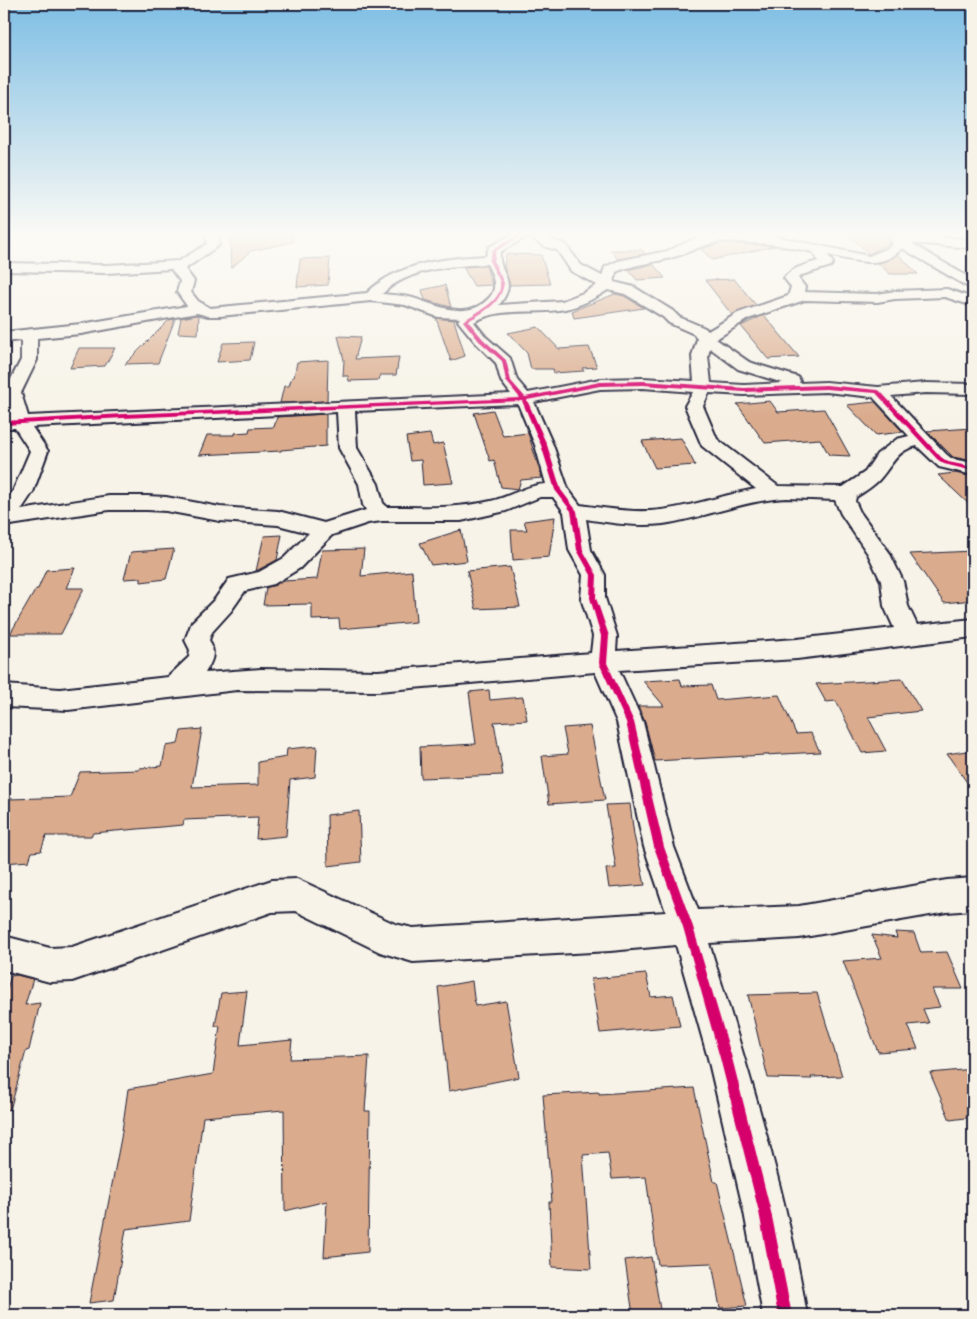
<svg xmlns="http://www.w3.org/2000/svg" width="977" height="1319" font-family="Mynerve,sans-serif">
	<rect width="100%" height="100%" fill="#f7f3e8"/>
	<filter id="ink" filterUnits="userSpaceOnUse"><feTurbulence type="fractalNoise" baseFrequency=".02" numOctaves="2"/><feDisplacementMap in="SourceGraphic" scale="10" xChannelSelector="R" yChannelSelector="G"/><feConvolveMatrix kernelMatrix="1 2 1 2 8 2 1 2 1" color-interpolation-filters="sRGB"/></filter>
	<g filter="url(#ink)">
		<g fill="#daab8c" stroke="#22223b">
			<path d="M239,233H292L293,242L251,251L231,268L230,236Z"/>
			<path d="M878,233H891L886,238L890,243L869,254L849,235Z"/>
			<path d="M722,243L773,246H775L712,260L701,249Z"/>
			<path d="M610,250H642L645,254L618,259Z"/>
			<path d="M506,254L541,255L550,284L510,285L504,267Z"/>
			<path d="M898,254L918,274H890L878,263L886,261Z"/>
			<path d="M330,258L328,285L297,287L300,259Z"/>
			<path d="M653,264L665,278L637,280L628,270Z"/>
			<path d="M486,266L492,285L474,286L463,267Z"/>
			<path d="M734,279L756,305L732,315L705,280Z"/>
			<path d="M445,285L451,307L425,300L422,290Z"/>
			<path d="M615,294L624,296L644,308L574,318L572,311Z"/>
			<path d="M197,315H199L198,334L178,333L181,318Z"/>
			<path d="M764,315L799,357L768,359L741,326Z"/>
			<path d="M436,318L454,320L465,356L451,361Z"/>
			<path d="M175,319L158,363L125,364L169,320Z"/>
			<path d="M538,327L559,349L589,347L597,367L582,368L584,371L554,373L553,369H531L527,353L508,333Z"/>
			<path d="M338,336L361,337L355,359L399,357L396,375H380L379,380L349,381L348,376H343L344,360Z"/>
			<path d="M254,342L250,360L217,362L223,343Z"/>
			<path d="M79,348H115L105,366L70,368Z"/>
			<path d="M328,360L327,401L280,403L284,386H289L292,377H294L297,362Z"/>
			<path d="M770,401L778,412L824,409L850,456L829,455L820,439L765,443L737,404Z"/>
			<path d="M875,402L903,432L876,435L847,405Z"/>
			<path d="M493,410L503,436L528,433L542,478L521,480L518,489L501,487L494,460L490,461L474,413Z"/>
			<path d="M326,414V446L281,450V451L199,455L207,435H235V433L249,432L250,428L274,427L277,417Z"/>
			<path d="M973,428V461L953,457L927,431Z"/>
			<path d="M430,434L433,445L443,443L453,483L423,485L421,460L410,461L406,437Z"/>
			<path d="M681,438L695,465L655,468L642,441Z"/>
			<path d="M955,473L973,477V508L938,475Z"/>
			<path d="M555,517L549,557L513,560L511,530H527L524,521Z"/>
			<path d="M461,530L467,561L431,565L420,543Z"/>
			<path d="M282,535L277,560L256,571L264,536Z"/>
			<path d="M174,549L166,579L141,582V578L124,579L131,552Z"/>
			<path d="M364,549L361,576L412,571L416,622L340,629L339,619L312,620V604L263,605L266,588L283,581L317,579L322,550Z"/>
			<path d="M973,551V600L944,603L910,554Z"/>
			<path d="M510,567L520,607L476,609L467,571Z"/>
			<path d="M75,568L66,588H84L61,634H10L36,589H38L46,570Z"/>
			<path d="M680,679L682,686L711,685L716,700L779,695L796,734L811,733L820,752L655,761L645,722L638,706H664L643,681Z"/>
			<path d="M902,679L921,711L868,717L886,751L862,753L836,701L826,702L816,684Z"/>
			<path d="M489,690L490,700L523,697L527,720L494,722L503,775L421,778L420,747L476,744L469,692Z"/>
			<path d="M590,726L605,800L549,804L542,756L568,754L563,728Z"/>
			<path d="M202,729L192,787L258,785V762L286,757L287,749L317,746L315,777L290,780L286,836L256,839L258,817L184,820L183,825L93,833L91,836H46L41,851L32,852L29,861L4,863V813L10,799L70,797L80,772L139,770L140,768L162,766L166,746L178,744L181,731Z"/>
			<path d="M973,750V791L947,754Z"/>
			<path d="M630,804L634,835L645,885L609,888L606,869L616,868L606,805Z"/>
			<path d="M359,811L361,862L328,866L327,815Z"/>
			<path d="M895,932L914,933L921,953L947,952L963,989H932L940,1007L923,1009L929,1023L908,1025L918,1049L878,1052L843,961L882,958L872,935L897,938Z"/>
			<path d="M646,974L651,997L673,995L680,1026L600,1033L591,979Z"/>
			<path d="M17,975L33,979L25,1005L40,1003L29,1050L26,1051L10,1110L4,1109V998L11,976Z"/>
			<path d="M472,981L475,1006L506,1001L519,1077L449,1091L438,987Z"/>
			<path d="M247,991L240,1045L292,1040L290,1059L369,1056L365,1111H370L368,1252L324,1257L327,1201L285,1211L284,1110L203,1117L189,1221L126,1229L114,1300L89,1303L121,1138L128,1089L213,1074L220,1026H215L221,993Z"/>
			<path d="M817,993L842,1076L811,1077L812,1079L768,1078L748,995Z"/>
			<path d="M973,1069V1117L950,1120L930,1073Z"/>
			<path d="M694,1088L714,1182H717L747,1306L720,1308L712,1263L658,1265L646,1177L612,1179L608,1153L583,1155L591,1269L552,1267L549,1202H552L543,1095L599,1092V1094Z"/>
			<path d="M651,1257L661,1315H633L625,1260Z"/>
		</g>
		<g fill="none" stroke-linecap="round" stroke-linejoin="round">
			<defs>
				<path id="minor" d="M206,233H218L219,245L185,269L194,281L191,292L198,301L210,308L367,293C397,263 445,258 486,256L489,247L515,233H541L554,241L565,244L581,265L602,276L605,267L618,261L667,251L699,237L721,233L773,236L869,256L888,248L893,243L888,238L894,234L902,237L912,234L973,240V248L911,243L973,280V290L902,248C882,271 853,260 828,255L833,263L831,266L802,275L798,278L805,287L804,292L877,294L895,291L947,289L973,298V306L945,297L895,299L877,302L805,300L748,319L716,339L749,362L798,377L800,381L799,383L826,382L878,387L925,383L973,384V394L925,393L891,396L946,454L952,459L973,463V475L939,467L917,446C896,450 892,466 879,480C873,486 864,492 856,497L855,501L860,512L889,552L903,581L908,606L917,625L973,619V637L797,659L619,670L643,722L674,847L698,910L799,906L947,880L973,878V910L947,912L799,938L709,943C747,1065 786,1189 807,1315H763L744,1212L708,1058L676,945L610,951L413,962L380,952L296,911L272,912L72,981L50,982L4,970V936L50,948L72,947L272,880L297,879L395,924L413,928L666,912L644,847L617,722L595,672L378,691L237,690L68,710L4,707V685L60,689L168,677L189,657L190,650L185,640L192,622L215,599L229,579L259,572L284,558L309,533L278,525L220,521L166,511L147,510H109L4,526V504L13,491L30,451L15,428H4V418L10,417L4,392L21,360V340L4,342V332L81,324L187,306L177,292L180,281L171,269L106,273L4,271V263L106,265L179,261L207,244ZM528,236L546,247L557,250L571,271L597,285L583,293L562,301L499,305C520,279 497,275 500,252ZM722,241L773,244L813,252L818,261C805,265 793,267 784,278L791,287L788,296L738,313L708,331L705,328L679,317L673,311L634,287L614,282L616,272C634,264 654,263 674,257C691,252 703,244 722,241ZM487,264C493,275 499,289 488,299C467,321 436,305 413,298C403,295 392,295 382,294C408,268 452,266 487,264ZM608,290L625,294L663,317L669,323L694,334L697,339L692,356L694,381L643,378L600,379L528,393L517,380L510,358L486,337L474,322C502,306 535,315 565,309C581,306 595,298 608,290ZM371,301L405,305L438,317L460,318L458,321L476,343L496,363L501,381L511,394L28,416L21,393L37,360V338L81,334L197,313L208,316H220ZM710,348L738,369L783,383L744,385L711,383L708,356ZM643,388L693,392L685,406L702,446L756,489C721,495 686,509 650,511C627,512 603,508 580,505L568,489L553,445L534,402L600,389ZM826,392L873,397L909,436L897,439L877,454L865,472L843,487L778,486L717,439L703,406L709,393L744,395ZM518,404L535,445L546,484C526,485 510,497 491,501C456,509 423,507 387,507L383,503L378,484L357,448L355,411ZM337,412L339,448L359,484L363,505L366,510L324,523L278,511L220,507L166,497L147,496H109L21,510L33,492L48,451L32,427ZM540,497H553L564,512L569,550L583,575L581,598L593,636L591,653L378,671L261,669L205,673C213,660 216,653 209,640L212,632L231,611L245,591L274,584L300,568L332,535L368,523L382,521H461L506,511ZM787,498L835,500L841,514L868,554L881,581L884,606L894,628L797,639L616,651L617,636L605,598V575L591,550L586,519C611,523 637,527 663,524C705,518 744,500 787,498Z"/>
			</defs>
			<use href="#minor" stroke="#22223b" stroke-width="4"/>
			<use href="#minor" fill="#f7f3e8" fill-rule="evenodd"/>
			<defs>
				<path id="cycleway" d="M521,233H527L496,251L494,262L504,283C501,304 484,312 468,321L483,339L506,360L511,381L525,397L600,382L643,381L744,388L826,385L878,390L880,391L941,457L948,462L973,467V471L944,464L937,459L876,393L826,389L744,392L643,385L600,386L527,400L547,445L561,490L577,511L583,550L597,575L596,598L609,636L607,663L634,722L664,847L693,927L732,1058L771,1212L792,1315H778L759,1212L720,1058L683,927L654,847L626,722L599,663L601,636L590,598L591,575L577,550L571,511L555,490L541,445L522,401L123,418L4,425V421L123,414L520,398L506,381L502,361L479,341L463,321C474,313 503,302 500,283C499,277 491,267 490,262C489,259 492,253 492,250Z"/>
			</defs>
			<use href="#cycleway" stroke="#f7f3e8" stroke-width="3"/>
			<use href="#cycleway" fill="#d6006c" fill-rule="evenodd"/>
		</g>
	</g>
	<linearGradient id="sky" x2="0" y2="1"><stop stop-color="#7ebee4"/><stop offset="0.56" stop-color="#fbfaf5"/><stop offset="1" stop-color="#fbfaf5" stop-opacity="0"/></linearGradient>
	<rect width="977" height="418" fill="url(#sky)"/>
	<rect width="977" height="1319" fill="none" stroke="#f7f3e8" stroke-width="20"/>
	<rect x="10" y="10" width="957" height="1299" fill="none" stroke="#22223b" stroke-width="2" filter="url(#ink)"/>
</svg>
